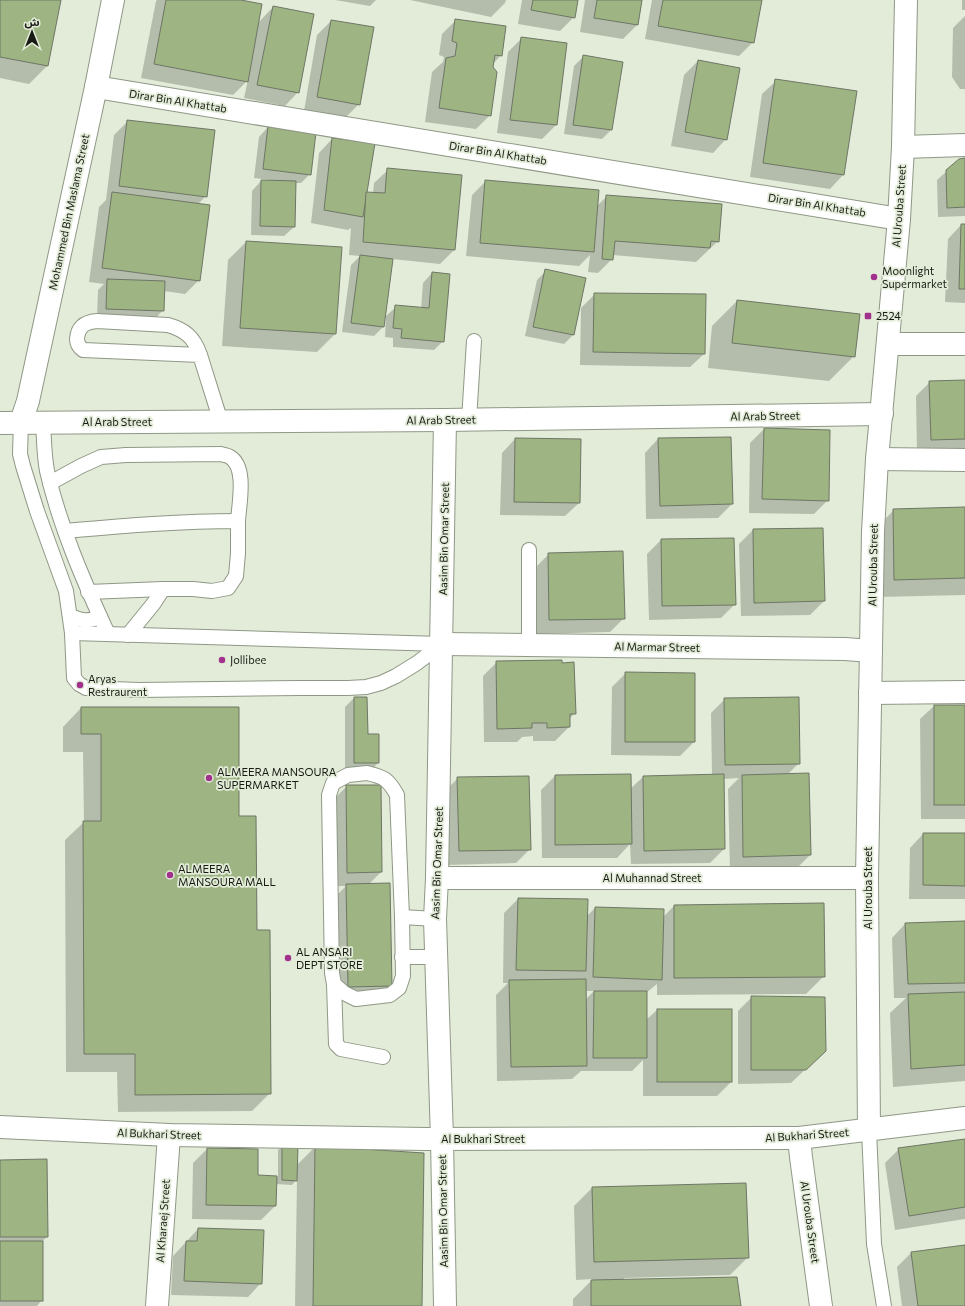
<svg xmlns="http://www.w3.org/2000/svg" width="965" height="1306" font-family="Commissioner,'Noto Sans Arabic',sans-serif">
	<rect width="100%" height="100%" fill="#e2ecd8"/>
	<g fill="#0003" fill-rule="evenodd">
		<path d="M0,0H60L47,66L29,84L0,78Z"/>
		<path d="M157,0H236L258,23L273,7L298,92L285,106L244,98L248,80L233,95L141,78L156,1Z"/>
		<path d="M335,0H376L370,6Z"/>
		<path d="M410,0H506L505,3L491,17Z"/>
		<path d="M522,0H577L574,17L560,31L518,24Z"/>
		<path d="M585,0H641L637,25L623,39L580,32Z"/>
		<path d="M652,0H761L753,42L739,56L645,39Z"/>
		<rect x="962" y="0" width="3" height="10"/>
		<path d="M965,16V89H960L952,77L953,28Z"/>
		<path d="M456,20L501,55L493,64L490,115L476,129L425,122L432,72L443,62L444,57L439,55L442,34Z"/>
		<path d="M331,21L359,104L345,118L304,111L317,35Z"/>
		<path d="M522,38L566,43L556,125L542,139L497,133L508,52Z"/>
		<path d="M583,57L611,130L602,139L564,134L574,66Z"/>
		<path d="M698,61L726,139L713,153L671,146L684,75Z"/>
		<path d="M776,81L856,92L843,175L830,189L750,177L762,94Z"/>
		<path d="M128,121L206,196L198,204L199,280L185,294L164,291L163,310L154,320L97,318L98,290L104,284L89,282L99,207L106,200L114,135Z"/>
		<path d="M268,127L310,174L301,183H295L294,227L284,236L251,235L252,191L261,181L271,182V180L254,178L259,137Z"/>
		<path d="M332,139L365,193L373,194L374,183L388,170L461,176L454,250L440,264L392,259L383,327L374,336L342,332L351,265L360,256L349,255L351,228L348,230L311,223L319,153Z"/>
		<path d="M965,159V216L938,217L937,180L947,171Z"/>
		<path d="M486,181L597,206L607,196L718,241L696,262L613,255L612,259L598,273L588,272L590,255L579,266L466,256L472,195Z"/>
		<path d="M961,225H965V303L945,302L948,239Z"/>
		<path d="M246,242L341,248L335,334L317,352L222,346L228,260Z"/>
		<path d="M546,271L585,279L573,335L564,344L525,336L537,280Z"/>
		<path d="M432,273L443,341L434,350L393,347V338L385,337L386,316L396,307L421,309L423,283Z"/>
		<path d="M595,294L704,354L690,367L580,365L581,308Z"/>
		<path d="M737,301L854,356L829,381L708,368L712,326Z"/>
		<path d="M965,381V452L917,453L916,396L930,382Z"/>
		<path d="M764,429L828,500L814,514L749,513L750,443Z"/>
		<path d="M515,439L579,503L565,516L500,515L502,453Z"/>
		<path d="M658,439L732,504L718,518L646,519L645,453Z"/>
		<path d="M965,508V595L877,597L876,528L894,510Z"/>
		<path d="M822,529L824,601L810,615L741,616L739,544L753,530Z"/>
		<path d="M661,540L735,604L721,618L649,620L647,554Z"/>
		<path d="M549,554L624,618L610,632L536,634L535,568Z"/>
		<path d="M497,662L575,713L569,719V727L555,741H533V736L522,737L517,742H484L483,676Z"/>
		<path d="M626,673L694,742L680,756L611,755L612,687Z"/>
		<path d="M354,698L378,763L369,772H345V707Z"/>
		<path d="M725,699L799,763L788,774L810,855L796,869L730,870L728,789L739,778L723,779L724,849L710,863L631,864L630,844L617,858H542L541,790L555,776L630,775V789L643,777L712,775L711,713Z"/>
		<path d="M934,706H965V819H921L920,719Z"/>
		<path d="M81,708L238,817L270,1093L252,1111L118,1112L117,1072H66L65,840L84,822L83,752H63V727Z"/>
		<path d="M458,778L530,849L516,863L445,865L444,792Z"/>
		<path d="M347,786L381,872L368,885L391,985L377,999L334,1000L333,899L346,886H333V800Z"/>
		<path d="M923,834H965V899H909L910,848Z"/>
		<path d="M518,899L586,917L595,908L663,917L674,906L824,976L806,994L657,995V984L646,993V1020L657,1010H731V1082L717,1096H643V1060L632,1071H581L572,1079L497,1081L496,995L508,983H503L504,913ZM585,991H594L585,1000Z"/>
		<path d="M965,922V1081L893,1087L890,1013L906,998H894L892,938L905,924Z"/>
		<path d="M752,997L811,1064L791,1083L738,1084V1011Z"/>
		<path d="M965,1140V1219L895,1230L885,1163L899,1149Z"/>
		<path d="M283,1146L296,1166L315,1147L421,1306H295L297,1179L292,1185L276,1184L275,1206L261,1220L192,1219L193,1163L207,1149L257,1176L278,1177V1150Z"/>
		<path d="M0,1161L47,1237L42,1241V1300L37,1306H0Z"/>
		<path d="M592,1188L748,1257L730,1275L624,1278V1280L740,1306H573V1299L593,1279L576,1280L574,1206Z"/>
		<path d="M198,1229L261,1283L248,1297L171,1295L173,1256Z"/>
		<path d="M965,1246V1306H902L897,1267L911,1253Z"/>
	</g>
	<g fill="#9eb583" stroke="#6e7665">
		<path d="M0,0H61L48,66L0,57Z"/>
		<path d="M166,0H241L262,4L248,82L154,64Z"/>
		<path d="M533,0H578L575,18L531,10Z"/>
		<path d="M597,0H642L638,25L594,18Z"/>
		<path d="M663,0H762L754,43L658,26Z"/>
		<path d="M273,6L314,14L299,93L257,85Z"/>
		<path d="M455,19L506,26L502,56L495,55L493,67L497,72L491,116L439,108L446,58L455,56L457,43L452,41Z"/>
		<path d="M331,20L374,27L360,105L317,97Z"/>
		<path d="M521,37L567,43L557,125L510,120Z"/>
		<path d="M583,55L623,62L612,130L573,125Z"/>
		<path d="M698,60L740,68L727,140L685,132Z"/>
		<path d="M775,79L857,91L844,175L763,163Z"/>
		<path d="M127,120L215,130L207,197L119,186Z"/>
		<path d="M268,126L316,132L311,175L263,169Z"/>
		<path d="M332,138L375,143L363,217L324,210Z"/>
		<path d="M965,158V207L947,208L946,170L959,159Z"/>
		<path d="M387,168L462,175L455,250L363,242L366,192L385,193Z"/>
		<path d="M261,180L296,181L295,227L260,226Z"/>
		<path d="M485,180L599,190L594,252L480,243Z"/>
		<path d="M112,192L210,205L200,281L102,268Z"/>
		<path d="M606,195L722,204L719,242L711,241L710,248L615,241L613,260L602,259Z"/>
		<path d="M961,224H965V289H959Z"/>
		<path d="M246,241L342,247L336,334L240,328Z"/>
		<path d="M360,255L393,259L384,327L351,323Z"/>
		<path d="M545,269L586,278L574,335L533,327Z"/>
		<path d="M432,272L450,274L444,342L401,338L402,329L393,328L395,305L429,308Z"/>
		<path d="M107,279L165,281L164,311L106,309Z"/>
		<path d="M594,293L706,294L705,354L593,352Z"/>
		<path d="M737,300L860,314L855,357L732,343Z"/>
		<path d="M965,380V439L931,440L929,381Z"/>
		<path d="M764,428L830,430L829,501L762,499Z"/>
		<path d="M731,437L733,504L660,506L658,438Z"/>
		<path d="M515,438L581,439L580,503L514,502Z"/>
		<path d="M965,507V578L894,580L893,509Z"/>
		<path d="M823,528L825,601L754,603L753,529Z"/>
		<path d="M734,538L736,605L662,606L661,539Z"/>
		<path d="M623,551L625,619L549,620L548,553Z"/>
		<path d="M562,660V663L574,662L576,714H570V727L547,728V723H532V728L497,729L496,661Z"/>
		<path d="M625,672L695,673V742H625Z"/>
		<path d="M354,697H367L368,734H379V763H354Z"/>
		<path d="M799,697L800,764L725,765L724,698Z"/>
		<rect x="934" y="705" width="31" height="100"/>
		<path d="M81,707H239V816H256L257,930H270L271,1094L135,1095V1054H84L83,821H101V734H81Z"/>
		<path d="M809,773L811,855L743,857L742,775Z"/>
		<path d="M631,774L632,844L555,845V775Z"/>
		<path d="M724,774L725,849L644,851L643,776Z"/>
		<path d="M529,776L531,850L459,851L457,777Z"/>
		<path d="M346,785H381L382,872L347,873Z"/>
		<path d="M923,833H965V886L923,885Z"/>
		<path d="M390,883L392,986L348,987L346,884Z"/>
		<path d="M518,898L588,899L586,971L516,970Z"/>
		<path d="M824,903L825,977L674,978V905Z"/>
		<path d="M595,907L664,909L662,980L593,977Z"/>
		<path d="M965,921V983L908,984L905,923Z"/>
		<path d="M586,979L587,1066L511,1067L509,980Z"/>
		<path d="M594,991H647V1058H593Z"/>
		<path d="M965,992V1065L911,1069L908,994Z"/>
		<path d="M751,996L825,997L826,1051L806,1070H751Z"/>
		<rect x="657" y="1009" width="75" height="73"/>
		<path d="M965,1139V1207L909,1216L898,1148Z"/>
		<path d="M282,1145H298L297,1181L282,1180Z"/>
		<path d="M315,1146L424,1153L422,1306H313Z"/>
		<path d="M207,1148L258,1149V1175L277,1176L276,1206L206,1205Z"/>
		<path d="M47,1159L48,1237H0V1160Z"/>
		<path d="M746,1183L749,1258L594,1262L592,1187Z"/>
		<path d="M198,1228L264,1230L262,1284L184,1281L186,1241H197Z"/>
		<rect x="0" y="1241" width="43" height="60"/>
		<path d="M965,1245V1306H918L911,1252Z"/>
		<path d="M737,1277L741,1306H591V1280Z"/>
	</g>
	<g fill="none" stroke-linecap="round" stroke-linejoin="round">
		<defs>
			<g id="service">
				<path d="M200,355L83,350C79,347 77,344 77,339C78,326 85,322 97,321L168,325C185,330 194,337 200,355L221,422"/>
				<path d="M469,420L474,341"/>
				<path d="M21,422L20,454L23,466L37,511L66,591L72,633L74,678L79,684L86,688L139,690L299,688H348L366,687L381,683L396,676L417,663L442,644"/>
				<path d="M43,422C44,438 44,455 47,471C60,527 84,582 108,634"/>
				<path d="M50,483L81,466L101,457L126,455L221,454C223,455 227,455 230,457C247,467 239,504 238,521"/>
				<path d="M65,531C123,526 180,521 238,521V553L236,576L228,588L212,591L193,589H163L154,603L128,635"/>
				<path d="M529,550V645"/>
				<path d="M88,592L163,589"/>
				<path d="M70,616C83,621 87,622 100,617"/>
				<path d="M72,633L442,644"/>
				<path d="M367,773C384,777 388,779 397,795L402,917L403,976L399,988L390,995L356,999L344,993L334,984L332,973L329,795L333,783L348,775Z"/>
				<path d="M402,917L435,919"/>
				<path d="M402,957H436"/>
				<path d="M334,984L336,1044L341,1049L383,1057"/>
				<path d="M869,1130L874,1244L884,1306"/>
			</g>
			<g id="minor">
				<path d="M96,87L899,219"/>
				<path d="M903,147L965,145"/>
				<path d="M889,344H965"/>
				<path d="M21,422L28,401L96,87L113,0"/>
				<path d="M0,423L445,420L882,414"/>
				<path d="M877,459L965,460"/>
				<path d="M442,644L845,649L871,651"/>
				<path d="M870,693L965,692"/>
				<path d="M437,878H867"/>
				<path d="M0,1127L169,1135L426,1139L799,1138L965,1118"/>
				<path d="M869,1130L867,878L873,532L877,459L899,219L903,147L906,0"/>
				<path d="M799,1138L801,1157L821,1306"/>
				<path d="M157,1306L169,1135"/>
				<path d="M445,1306L442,1139L435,919L437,878L445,420"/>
			</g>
		</defs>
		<use href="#service" stroke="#8f9886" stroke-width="16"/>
		<use href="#minor" stroke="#8f9886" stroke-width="24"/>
		<use href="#service" stroke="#fff" stroke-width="14"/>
		<use href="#minor" stroke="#fff" stroke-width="22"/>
	</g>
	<g fill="#a2318e" stroke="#e2ecd8" stroke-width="1.5">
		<circle cx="874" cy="277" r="4"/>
		<rect x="864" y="312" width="8" height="8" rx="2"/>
		<circle cx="222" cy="660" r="4"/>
		<circle cx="80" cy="685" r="4"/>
		<circle cx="209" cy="778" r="4"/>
		<circle cx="170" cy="875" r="4"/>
		<circle cx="288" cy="958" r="4"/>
	</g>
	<g text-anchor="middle" stroke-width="3.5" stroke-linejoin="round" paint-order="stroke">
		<g font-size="11" fill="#181b14" stroke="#e2ecd8">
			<text transform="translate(178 101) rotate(9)" y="4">Dirar Bin Al Khattab</text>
			<text transform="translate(498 153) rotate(9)" y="4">Dirar Bin Al Khattab</text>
			<text transform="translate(817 205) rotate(9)" y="4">Dirar Bin Al Khattab</text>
			<text transform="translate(899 206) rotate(-86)" y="4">Al Urouba Street</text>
			<text transform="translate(69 212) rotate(-78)" y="4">Mohammed Bin Maslama Street</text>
			<text transform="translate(765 416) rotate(-1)" y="4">Al Arab Street</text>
			<text transform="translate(441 420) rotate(-1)" y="4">Al Arab Street</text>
			<text x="117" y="426">Al Arab Street</text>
			<text transform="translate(444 539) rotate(-89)" y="4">Aasim Bin Omar Street</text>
			<text transform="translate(873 565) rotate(-89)" y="4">Al Urouba Street</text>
			<text transform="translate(657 647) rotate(1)" y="4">Al Marmar Street</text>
			<text transform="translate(437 863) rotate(-88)" y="4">Aasim Bin Omar Street</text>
			<text x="652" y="882">Al Muhannad Street</text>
			<text transform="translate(868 888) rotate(-90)" y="4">Al Urouba Street</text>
			<text transform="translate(159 1134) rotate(2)" y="4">Al Bukhari Street</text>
			<text transform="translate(807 1135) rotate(-4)" y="4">Al Bukhari Street</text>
			<text x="483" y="1143">Al Bukhari Street</text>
			<text transform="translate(443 1211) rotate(-91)" y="4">Aasim Bin Omar Street</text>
			<text transform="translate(163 1221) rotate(-86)" y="4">Al Kharaej Street</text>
			<text transform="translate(810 1222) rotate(82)" y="4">Al Urouba Street</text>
		</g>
		<g font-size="11" fill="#181b14" stroke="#e2ecd8" text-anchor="start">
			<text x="882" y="275">Moonlight<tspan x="882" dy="13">Supermarket</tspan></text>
			<text x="876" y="320">2524</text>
			<text x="230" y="664">Jollibee</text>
			<text x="88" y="683">Aryas<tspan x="88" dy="13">Restraurent</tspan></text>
			<text x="217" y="776">ALMEERA MANSOURA<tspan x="217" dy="13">SUPERMARKET</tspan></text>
			<text x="178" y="873">ALMEERA<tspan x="178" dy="13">MANSOURA MALL</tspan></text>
			<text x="296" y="956">AL ANSARI<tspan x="296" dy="13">DEPT STORE</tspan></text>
		</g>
	</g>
	<g transform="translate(32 32)" stroke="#e2ecd8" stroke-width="3" paint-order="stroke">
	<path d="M0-3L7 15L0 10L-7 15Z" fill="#181b14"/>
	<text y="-6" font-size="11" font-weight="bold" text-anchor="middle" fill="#181b14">ش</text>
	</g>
</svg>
